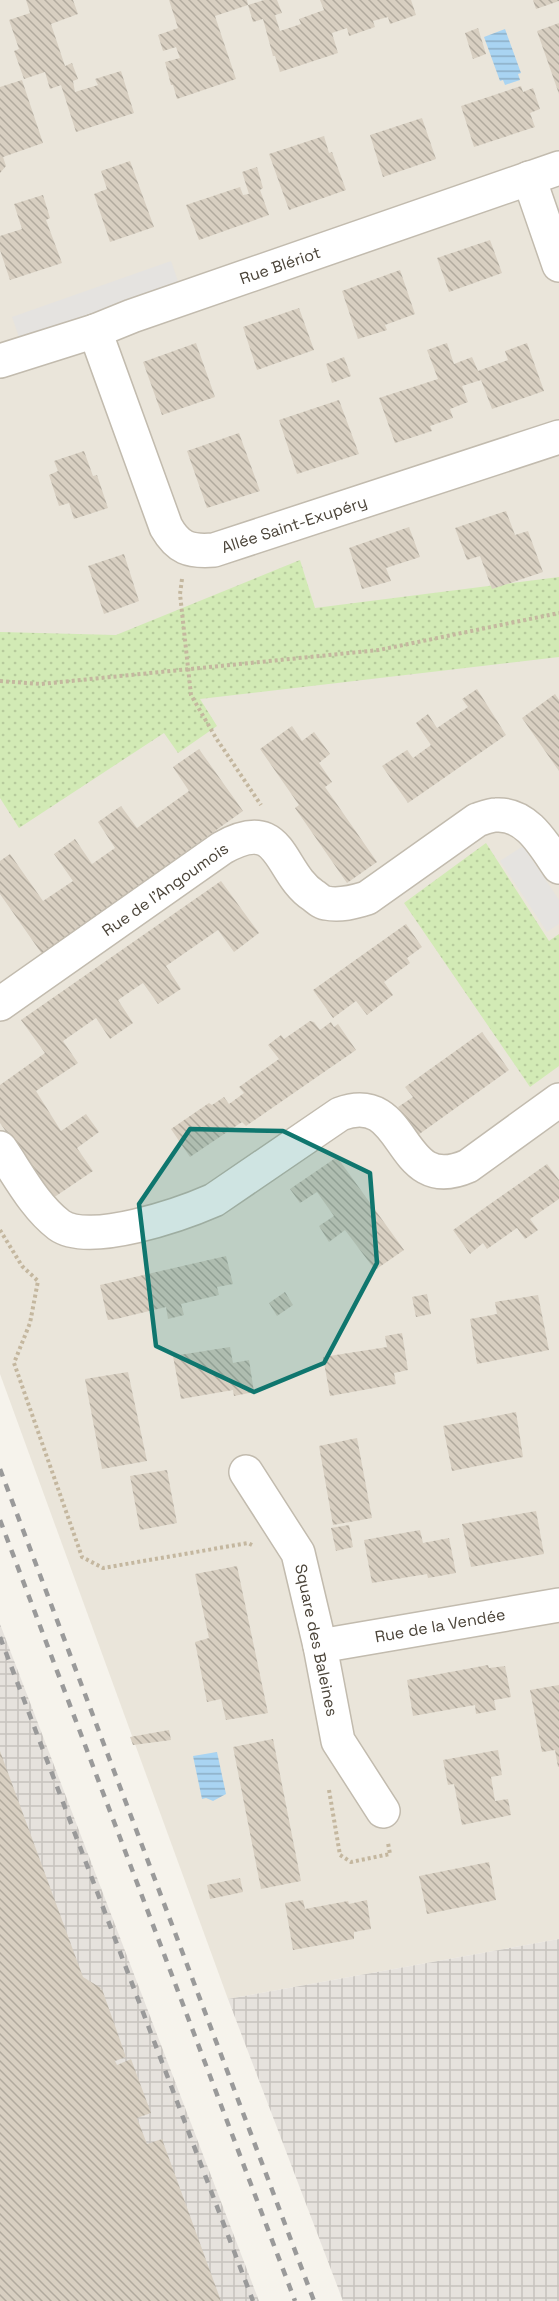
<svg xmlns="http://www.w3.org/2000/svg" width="559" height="2301" font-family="'Space Grotesk',sans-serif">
	<defs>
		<pattern id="industrial-grid" width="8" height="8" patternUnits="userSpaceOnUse" patternTransform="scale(1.5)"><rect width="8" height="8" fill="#e6e2dd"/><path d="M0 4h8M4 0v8" fill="none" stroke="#c7c3be"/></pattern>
		<pattern id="grass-dots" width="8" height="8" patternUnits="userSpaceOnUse" patternTransform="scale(1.5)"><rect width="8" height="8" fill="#d2eab5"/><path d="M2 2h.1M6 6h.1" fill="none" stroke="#b6ca9c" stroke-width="1.8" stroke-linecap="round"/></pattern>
		<pattern id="water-rules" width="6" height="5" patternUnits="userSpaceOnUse" patternTransform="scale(1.5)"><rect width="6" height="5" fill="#a9d4f2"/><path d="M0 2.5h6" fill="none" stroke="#8caec5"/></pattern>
		<pattern id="building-back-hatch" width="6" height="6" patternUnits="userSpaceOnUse" patternTransform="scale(1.5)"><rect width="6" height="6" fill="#d8cfc1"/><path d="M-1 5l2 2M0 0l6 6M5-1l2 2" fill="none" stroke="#b1aa9e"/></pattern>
	</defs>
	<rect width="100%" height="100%" fill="#f6f3ec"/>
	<path fill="#eae5da" d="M0,0H559V1939L228,1999L0,1374Z"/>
	<g fill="url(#industrial-grid)">
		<path d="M0,1624L259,2301H0Z"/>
		<path d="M559,1939V2301H343L228,1999Z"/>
	</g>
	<g fill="url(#grass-dots)">
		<path d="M300,560L315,608L559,577V657L200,699L217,726L178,753L164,733L19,828L0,798V632L116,635Z"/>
		<path d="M486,843L549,941L559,934V1066L530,1087L404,903Z"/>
	</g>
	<g fill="#e5e3e0">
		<path d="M171,261L179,284L20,340L12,317Z"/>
		<path d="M523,846L559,900V924L547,932L500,861Z"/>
	</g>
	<g fill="url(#water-rules)">
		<path d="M505,29L521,73L518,74L520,80L505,85L503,80L500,81L484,37Z"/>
		<path d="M217,1752L226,1794L213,1801L206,1798L202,1799L193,1756Z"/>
	</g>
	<g fill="url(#building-back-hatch)">
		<path d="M26,0H73L78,14L51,24L65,66L72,63L78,79L73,81L75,92L98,85L95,79L121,71L134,113L76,132L61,85L50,89L45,72L24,79L14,51L19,49L9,20L30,13Z"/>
		<path d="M169,0H247L248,5L264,0H277L282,13L275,15L280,31L301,24L299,19L324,10L320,0H411L416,15L390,24L388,17L373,21L375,27L349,36L347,28L332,33L338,53L280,72L275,56H273L263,19L253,22L248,5L215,16L236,79L177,99L173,85H171L165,62L180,58L176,47L163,51L158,35L178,28Z"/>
		<path d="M533,0H559V1L536,9Z"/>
		<path d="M559,23V94L537,31Z"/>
		<path d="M478,28L486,54L473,59L465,33Z"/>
		<path d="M22,80L43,143L3,157L6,166L0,173V87Z"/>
		<path d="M521,86L523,92L533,88L540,109L530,113L535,127L474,147L461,106Z"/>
		<path d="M422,118L436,159L383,177L370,135Z"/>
		<path d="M324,136L329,153L332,152L346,190L289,210L269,154Z"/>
		<path d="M130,161L154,227L110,242L94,194L107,189L101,171Z"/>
		<path d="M257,167L263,188L260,190L269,215L199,240L186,205L240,187L243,195L249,194L242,172Z"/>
		<path d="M43,195L50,218L46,220L62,263L10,280L0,250V236L22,229L14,204Z"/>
		<path d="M490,240L502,273L449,292L437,258Z"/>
		<path d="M400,270L415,314L385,325L387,330L358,339L342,291Z"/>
		<path d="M299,308L314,350L257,370L243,327Z"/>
		<path d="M196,343L215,397L162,415L143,362Z"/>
		<path d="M447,343L454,364L472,357L478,371L508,360L505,351L527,343L544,391L492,409L481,380L462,386L468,402L450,409L453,418L430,426L432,431L395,443L379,398L438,379L427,350Z"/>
		<path d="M344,357L351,376L332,383L326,364Z"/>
		<path d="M339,400L359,454L297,474L279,420Z"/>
		<path d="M239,433L260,491L207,508L187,451Z"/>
		<path d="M84,451L93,476L97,475L108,508L74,519L69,503L59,506L49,475L58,471L54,461Z"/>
		<path d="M506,511L515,535L528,531L543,572L492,589L480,556L467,560L455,528Z"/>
		<path d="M409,527L420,557L386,568L391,581L362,589L349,548Z"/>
		<path d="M124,554L139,601L104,614L88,566Z"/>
		<path d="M477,689L506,735L408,803L382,766L407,750L413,758L431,745L416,723L428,714L437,728L468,707L462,699Z"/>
		<path d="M555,694L559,700V771L522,718Z"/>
		<path d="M292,726L302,741L314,732L330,754L319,763L332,782L325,787L377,862L347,883L295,808L299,805L260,749Z"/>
		<path d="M199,749L243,811L42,954L0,894V861L10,854L43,901L73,881L54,854L75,839L92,864L115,848L98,822L121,806L137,828L189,791L173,767Z"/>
		<path d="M221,881L259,933L234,952L218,930L166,966L181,989L158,1004L143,983L118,1000L133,1023L110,1039L96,1018L63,1041L78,1063L36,1091L61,1131L86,1114L99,1132L77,1148L93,1171L53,1198L0,1123V1085L45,1053L21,1020Z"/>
		<path d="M406,924L422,947L407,958L410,963L384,982L393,995L367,1015L356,1001L333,1018L313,990Z"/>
		<path d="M310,1021L314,1022L320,1030L331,1022L334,1027L338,1024L356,1050L246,1126L242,1122L190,1157L171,1129L209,1103L212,1105L224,1097L229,1104L244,1093L239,1087L279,1059L268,1045L281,1035L284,1039Z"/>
		<path d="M482,1032L509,1070L418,1135L398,1107L413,1097L405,1087Z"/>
		<path d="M337,1157L404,1250L375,1270L345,1230L329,1242L319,1226L334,1216L317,1192L300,1203L290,1189Z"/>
		<path d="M547,1164L559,1180V1199L530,1219L538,1230L525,1239L517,1228L487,1249L483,1243L470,1254L453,1230Z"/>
		<path d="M226,1256L233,1284L217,1287L219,1295L181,1304L184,1315L168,1319L166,1307L116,1319L108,1320L107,1317L100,1285Z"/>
		<path d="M285,1292L293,1305L277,1316L269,1303Z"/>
		<path d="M427,1294L431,1314L416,1317L412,1297Z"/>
		<path d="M538,1295L549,1350L477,1364L470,1319L497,1314L495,1302Z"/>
		<path d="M402,1333L408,1370L394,1373L396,1384L330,1396L323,1357L387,1347L385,1336Z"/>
		<path d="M230,1347L233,1363L249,1360L254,1392L234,1396L233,1390L181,1399L173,1356Z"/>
		<path d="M128,1372L147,1461L102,1469L85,1379Z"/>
		<path d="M516,1412L523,1457L452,1471L443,1426Z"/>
		<path d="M357,1438L372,1518L333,1525L319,1446Z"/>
		<path d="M167,1470L177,1523L140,1530L130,1476Z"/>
		<path d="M536,1511L544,1554L471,1567L462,1524Z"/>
		<path d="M349,1525L353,1547L336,1551L331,1528Z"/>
		<path d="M420,1530L423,1543L449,1538L456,1573L428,1578L427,1574L372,1583L364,1540Z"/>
		<path d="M237,1566L268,1713L226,1720L221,1699L207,1702L195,1642L209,1638L195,1574Z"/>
		<path d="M488,1665L489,1668L505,1666L511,1697L494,1700L496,1710L476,1714L475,1705L413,1716L407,1680Z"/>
		<path d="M559,1685V1767H558L555,1750L542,1752L530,1690Z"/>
		<path d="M169,1730L171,1740L133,1745L130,1737Z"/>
		<path d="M273,1739L301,1881L261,1889L233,1747Z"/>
		<path d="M498,1750L502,1775L491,1777L495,1801L508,1799L511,1815L462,1825L454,1784L448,1785L443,1760Z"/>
		<path d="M0,1751L83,1977L101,1988L100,1990L102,1989L126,2057L115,2061L117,2065L131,2059L151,2113L137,2118L147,2144L162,2139L221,2301H0Z"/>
		<path d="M489,1862L496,1900L427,1914L419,1876Z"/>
		<path d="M240,1878L243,1892L210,1899L207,1885Z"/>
		<path d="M303,1900L305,1909L348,1901L349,1904L367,1900L371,1929L354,1932V1939L293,1950L285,1903Z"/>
	</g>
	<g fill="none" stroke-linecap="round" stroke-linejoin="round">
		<defs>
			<g id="minor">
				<path d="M529,178L559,265"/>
				<path d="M95,331L166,527C178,548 189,552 214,550L559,437"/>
				<path d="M0,361L95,331L132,316L559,168"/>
				<path d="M0,1004L222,848C284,813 277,872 314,896C318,899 322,903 326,903C340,906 354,902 367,898L477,820C483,818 490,815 496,815C527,813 544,845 559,867"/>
				<path d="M0,1148C18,1174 34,1206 59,1225C89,1247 182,1214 214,1200L340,1114C410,1088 395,1198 468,1166L559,1100"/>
				<path d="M246,1472L298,1553L320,1646L338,1741L383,1811"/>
				<path d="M320,1646L559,1605"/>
			</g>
		</defs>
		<use href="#minor" stroke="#c2bbae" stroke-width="36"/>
		<g stroke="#c4b79f" stroke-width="4" stroke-dasharray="3 3" stroke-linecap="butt">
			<path d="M182,579L180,594L191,695L216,738L261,805"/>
			<path d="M0,681L41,684L379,650L559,613"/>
			<path d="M0,1230L22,1266L38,1281L30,1323L14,1363L82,1557L103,1568L248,1543L252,1545"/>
			<path d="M329,1790L340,1855L351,1862L390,1854L388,1843"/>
		</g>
		<use href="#minor" stroke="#fff" stroke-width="33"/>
		<g stroke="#9a9a9a" stroke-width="4.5" stroke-dasharray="8 8" stroke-linecap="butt">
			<path d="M0,1469L314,2301"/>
			<path d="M0,1520L295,2301"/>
			<path d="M0,1637L253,2301"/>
		</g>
	</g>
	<path fill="#0f766e" fill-opacity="0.2" stroke="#0f766e" stroke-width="4.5" stroke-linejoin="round" d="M190,1129L283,1131L370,1173L377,1263L324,1363L254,1392L156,1346L139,1204Z"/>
	<g text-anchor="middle" stroke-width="6" stroke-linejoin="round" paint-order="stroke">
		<g font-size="16" fill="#4b4439" stroke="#fff">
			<text transform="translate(280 265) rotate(-19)" y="6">Rue Blériot</text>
			<text transform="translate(294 524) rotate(-18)" y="6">Allée Saint-Exupéry</text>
			<text transform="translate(165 889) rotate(-35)" y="6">Rue de l'Angoumois</text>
			<text transform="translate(440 1625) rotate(-10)" y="6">Rue de la Vendée</text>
			<text transform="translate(317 1640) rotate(78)" y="6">Square des Baleines</text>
		</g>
	</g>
</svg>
